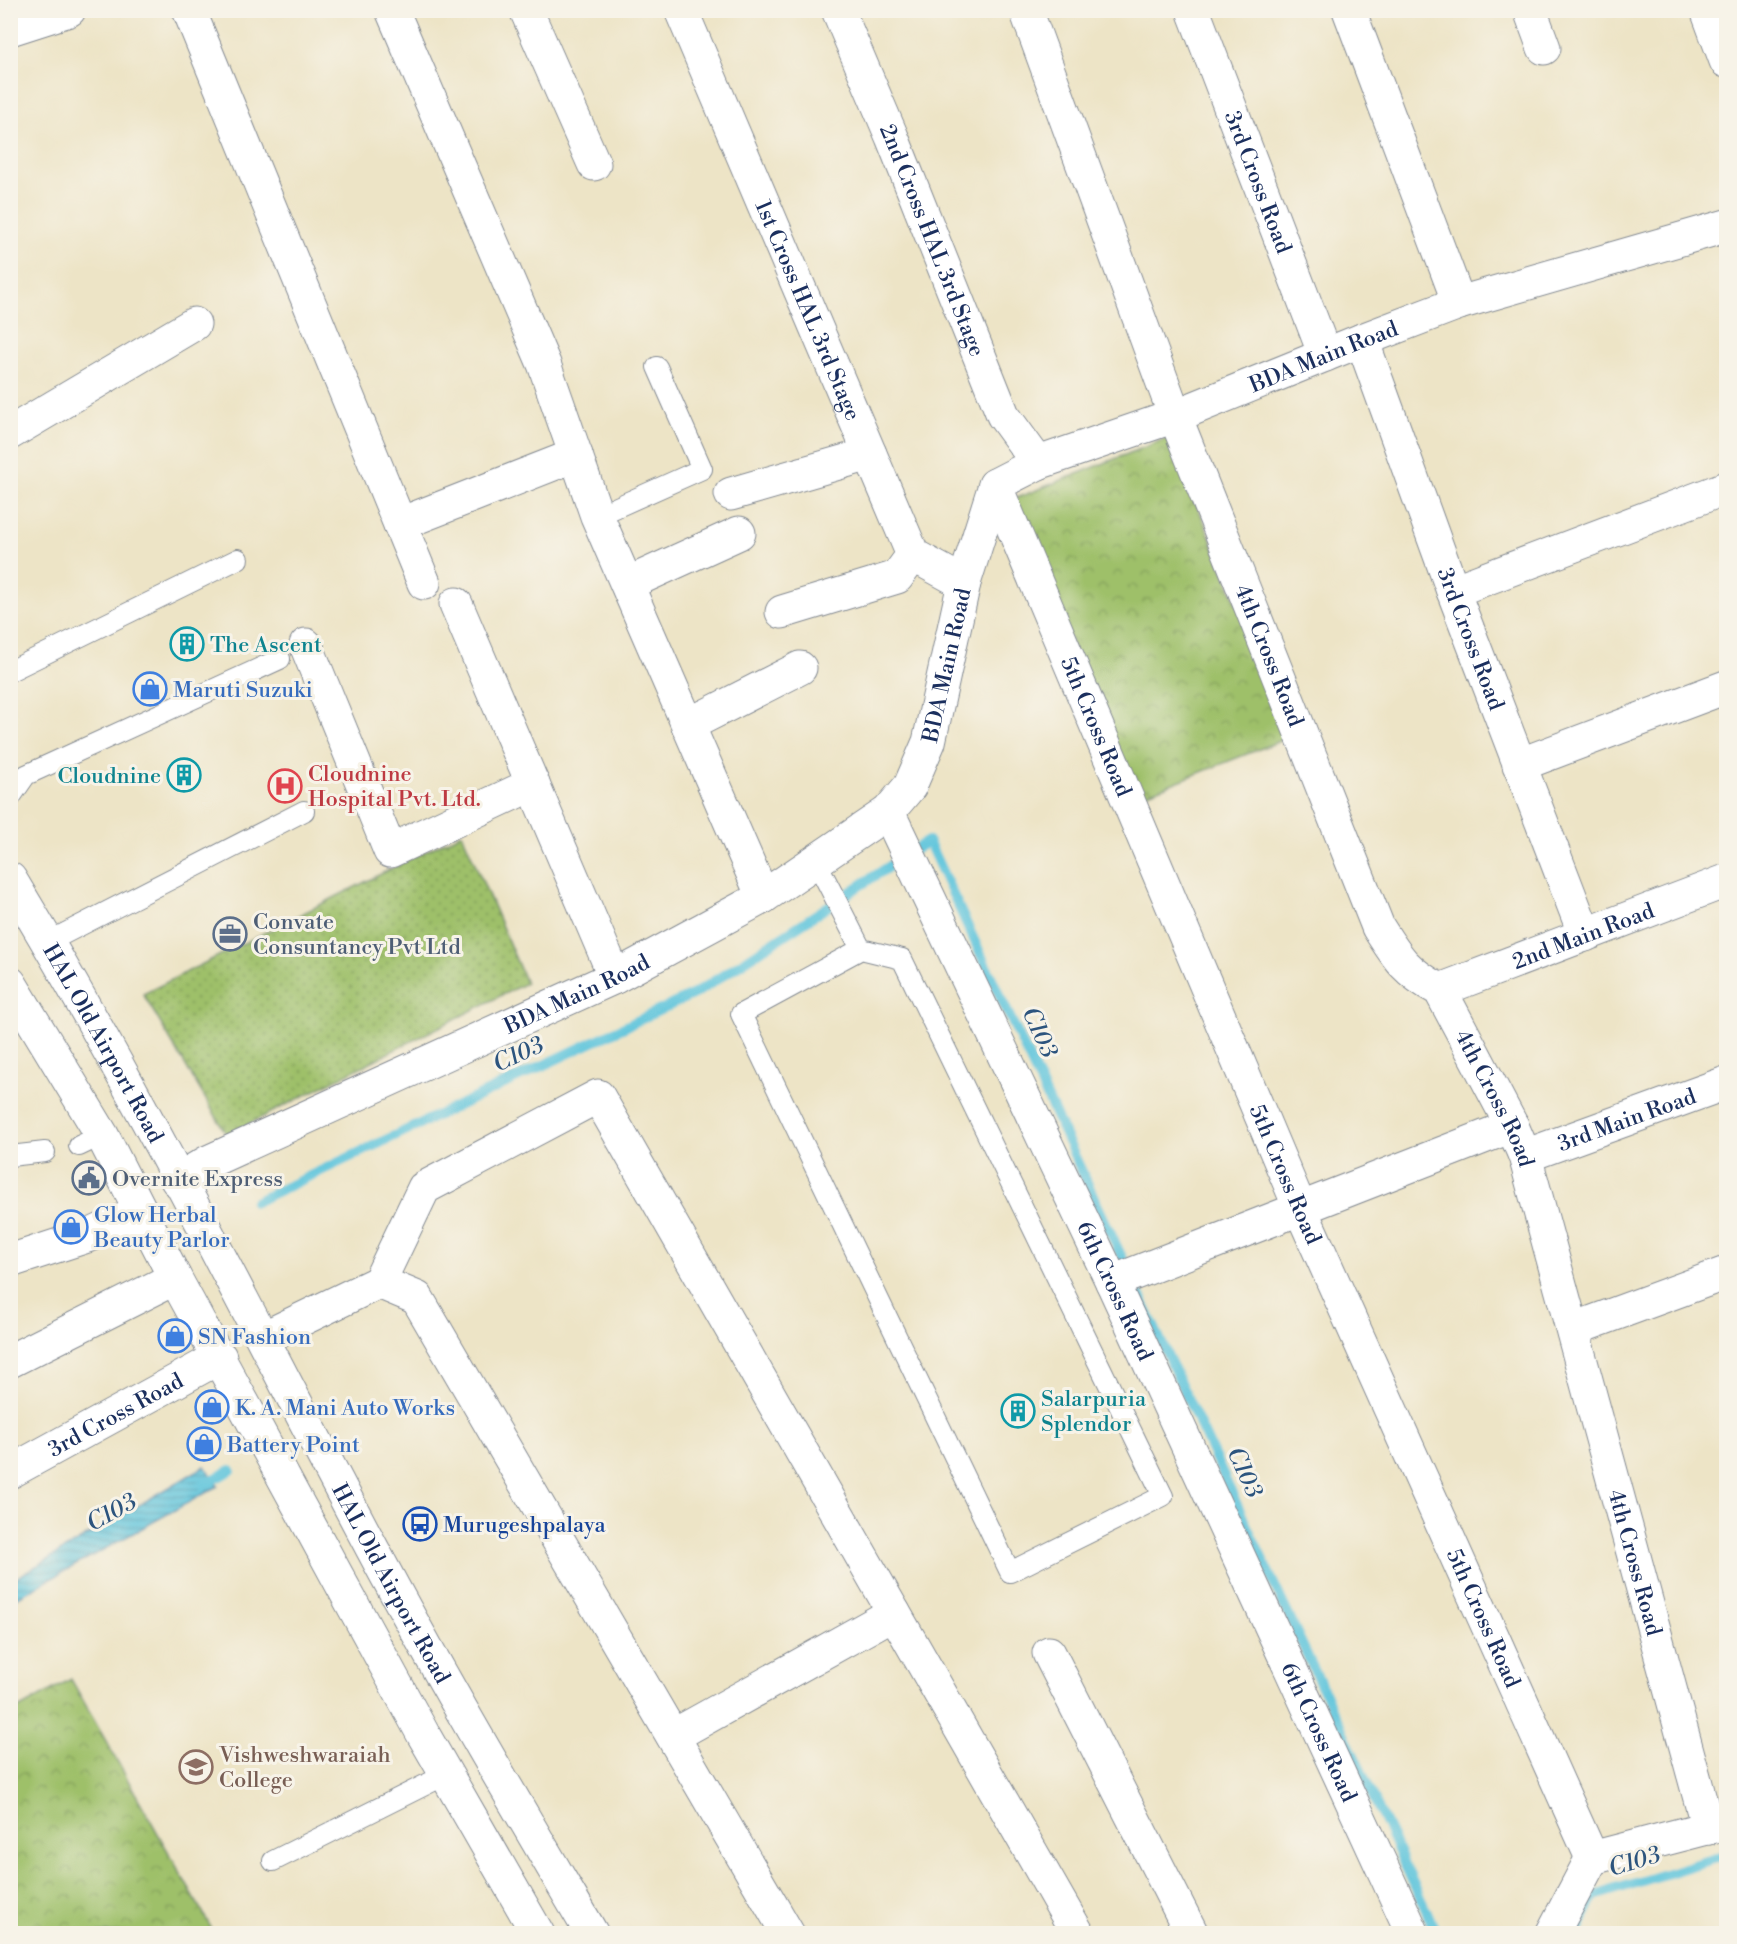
<svg xmlns="http://www.w3.org/2000/svg" width="1737" height="1944" font-family="'Libre Bodoni',serif">
	<defs>
		<pattern id="grass-dots" width="8" height="8" patternUnits="userSpaceOnUse" patternTransform="scale(1.5)"><rect width="8" height="8" fill="#9ec069"/><path d="M2 2h.1M6 6h.1" fill="none" stroke="#809c5a" stroke-width="1.8" stroke-linecap="round"/></pattern>
		<pattern id="park-crowns" width="20" height="18" patternUnits="userSpaceOnUse" patternTransform="scale(1.5)"><rect width="20" height="18" fill="#9ec069"/><path d="M2 6a3 3 0 1 1 6 0M12 15a3 3 0 1 1 6 0" fill="none" stroke="#809c5a"/></pattern>
		<pattern id="water-rules" width="6" height="5" patternUnits="userSpaceOnUse" patternTransform="scale(1.5)"><rect width="6" height="5" fill="#5fc5dc"/><path d="M0 2.5h6" fill="none" stroke="#4ea0b6"/></pattern>
	</defs>
	<rect width="100%" height="100%" fill="#f7f3e8"/>
	<filter id="ink" filterUnits="userSpaceOnUse"><feTurbulence type="fractalNoise" baseFrequency=".0167" numOctaves="2"/><feDisplacementMap in="SourceGraphic" scale="12" xChannelSelector="R" yChannelSelector="G"/><feConvolveMatrix kernelMatrix="1 2 1 2 8 2 1 2 1" color-interpolation-filters="sRGB"/></filter>
	<filter id="wash" filterUnits="userSpaceOnUse"><feTurbulence type="fractalNoise" baseFrequency=".008" numOctaves="4" result="noise"/><feDisplacementMap in="SourceGraphic" scale="24" xChannelSelector="R" yChannelSelector="G"/><feGaussianBlur stdDeviation="1.35" result="paint"/><feColorMatrix in="noise" values="0 0 0 0 0 0 0 0 0 0 0 0 0 0 0 0 0 1.4 0 .05"/><feComposite in="paint" operator="in"/></filter>
	<g filter="url(#wash)">
		<rect width="100%" height="100%" fill="#ede4c6"/>
		<path fill="url(#grass-dots)" stroke="#5c7864" stroke-width="1.5" d="M462,833L526,983L227,1135L143,994Z"/>
		<g fill="url(#park-crowns)" stroke="#5c7864" stroke-width="1.5">
			<path d="M1170,437L1290,737L1133,799L1014,499Z"/>
			<path d="M71,1679L214,1933H11V1713Z"/>
		</g>
		<path fill="url(#water-rules)" stroke="#3d7a9d" stroke-width="1.5" d="M205,1466L218,1486L11,1601V1581Z"/>
		<g fill="none" stroke-linecap="round" stroke-linejoin="round">
			<g stroke="#5fc5dc" stroke-width="10">
				<path d="M255,1202L696,993L928,841L1437,1934"/>
				<path d="M203,1485L231,1470"/>
				<path d="M1576,1934L1594,1896L1726,1855"/>
			</g>
		</g>
	</g>
	<g filter="url(#ink)">
		<g fill="none" stroke-linecap="round" stroke-linejoin="round">
			<defs>
				<g id="service">
					<path d="M597,516L702,469L657,367"/>
					<path d="M10,671L238,559"/>
					<path d="M10,798L26,775L280,659"/>
					<path d="M817,863L861,949L902,959L1163,1496L1010,1572L741,1014L861,949"/>
					<path d="M48,942L304,811"/>
					<path d="M79,1146L102,1135"/>
					<path d="M10,1156L45,1152"/>
					<path d="M273,1861L445,1775"/>
				</g>
				<g id="minor">
					<path d="M189,10L424,583"/>
					<path d="M392,10L544,364L597,516L763,897"/>
					<path d="M526,10L594,164"/>
					<path id="s1" d="M681,10L913,555L964,583"/>
					<path id="s2" d="M838,10L892,137L1003,415L1038,463"/>
					<path id="s3" d="M1026,10L1175,416L1378,927C1398,959 1406,972 1440,990L1512,1126L1525,1156L1708,1828"/>
					<path id="s4" d="M1193,10L1325,355"/>
					<path d="M1349,10L1459,303"/>
					<path d="M1530,10L1544,48"/>
					<path d="M1707,10L1726,61"/>
					<path id="s5" d="M1362,340L1453,591L1585,935"/>
					<path d="M10,433L194,324"/>
					<path id="s6" d="M995,485L1300,1208L1592,1858"/>
					<path d="M731,494L870,454"/>
					<path d="M400,524L576,455"/>
					<path d="M627,584L739,533"/>
					<path d="M1453,591L1726,488"/>
					<path d="M456,604L615,977"/>
					<path d="M782,612L897,577L913,555"/>
					<path d="M306,645L390,851L533,784"/>
					<path d="M688,725L800,668"/>
					<path d="M1519,765L1726,687"/>
					<path id="s7" d="M888,812L1112,1282L1413,1934"/>
					<path id="s8" d="M1440,990L1726,881"/>
					<path id="s9" d="M1525,1156L1726,1083"/>
					<path d="M10,1261L93,1234L140,1212"/>
					<path d="M379,1282L417,1298L788,1934"/>
					<path d="M1112,1282L1512,1126"/>
					<path d="M1574,1329L1726,1273"/>
					<path d="M263,1338L379,1282L424,1188L598,1096L1078,1934"/>
					<path d="M10,1361L175,1278"/>
					<path id="s10" d="M10,1472L220,1357"/>
					<path d="M1049,1653L1192,1934"/>
					<path d="M673,1736L894,1613"/>
					<path d="M1552,1934L1592,1858L1726,1823"/>
				</g>
				<g id="tertiary">
					<path d="M10,29L69,10"/>
					<path id="s11" d="M177,1180L208,1162L615,977L763,897L888,812L910,786L929,742L964,583L995,485L1038,463L1175,416L1362,340L1459,303L1726,226"/>
				</g>
				<g id="primary">
					<path id="s12" d="M10,879C142,1097 254,1326 373,1550C442,1680 517,1806 592,1934"/>
					<path d="M10,983L102,1135L175,1278L423,1734L538,1934"/>
				</g>
			</defs>
			<use href="#service" stroke="#848a92" stroke-width="22"/>
			<use href="#minor" stroke="#848a92" stroke-width="35"/>
			<use href="#tertiary" stroke="#848a92" stroke-width="35"/>
			<use href="#primary" stroke="#848a92" stroke-width="35"/>
			<use href="#service" stroke="#fff" stroke-width="20"/>
			<use href="#minor" stroke="#fff" stroke-width="33"/>
			<use href="#tertiary" stroke="#fff" stroke-width="33"/>
			<use href="#primary" stroke="#fff" stroke-width="33"/>
		</g>
	</g>
	<defs>
		<symbol id="building-ring" viewBox="-11 -11 22 22"><circle r="9.5" fill="#f7f3e8" stroke="#0f9aa8" stroke-width="1.5"/><path d="M-4-6H4V6H1V3H-1V6H-4ZM-2.5-4.3h1.7v1.8h-1.7ZM.8-4.3h1.7v1.8H.8ZM-2.5-1h1.7V.8h-1.7ZM.8-1h1.7V.8H.8Z" fill="#0f9aa8"/></symbol>
		<symbol id="shop-ring" viewBox="-11 -11 22 22"><circle r="9.5" fill="#f7f3e8" stroke="#3f7fe0" stroke-width="1.5"/><path d="M-5-2.5h2.3a2.7 3.5 0 0 1 5.4 0H5L5.5 6h-11ZM-1.5-2.5h3a1.5 2.3 0 0 0-3 0Z" fill="#3f7fe0"/></symbol>
		<symbol id="hospital-ring" viewBox="-11 -11 22 22"><circle r="9.5" fill="#f7f3e8" stroke="#e0444e" stroke-width="1.5"/><path d="M-5-5h3v3.5h4V-5h3V5h-3V1.5h-4V5h-3Z" fill="#e0444e"/></symbol>
		<symbol id="office-ring" viewBox="-11 -11 22 22"><circle r="9.5" fill="#f7f3e8" stroke="#5c6f8a" stroke-width="1.5"/><path d="M-6-3h4V-5.5h4V-3h4V5H-6ZM-1-4.5V-3h2v-1.5ZM-6 0V1H6V0Z" fill="#5c6f8a"/></symbol>
		<symbol id="civic-ring" viewBox="-11 -11 22 22"><circle r="9.5" fill="#f7f3e8" stroke="#5c6f8a" stroke-width="1.5"/><path d="M-.6-6.5H3V-4.5H.6V-3L4-1V1h2V6H-6V1h2V-1L-.6-3ZM-1.2 2.5V6h2.4V2.5Z" fill="#5c6f8a"/></symbol>
		<symbol id="bus-ring" viewBox="-11 -11 22 22"><circle r="9.5" fill="#f7f3e8" stroke="#1a4fb4" stroke-width="1.5"/><path d="M-5-6H5V4H4V6H2V4H-2V6H-4V4H-5ZM-3.5-4V0h7V-4ZM-3.5 1.2v1.5H-2V1.2ZM2 1.2v1.5H3.5V1.2Z" fill="#1a4fb4"/></symbol>
		<symbol id="university-ring" viewBox="-11 -11 22 22"><circle r="9.5" fill="#f7f3e8" stroke="#8d6e63" stroke-width="1.5"/><path d="M0-5L7-2L0 1L-7-2ZM-4 1L0 2.5L4 1V4Q0 6-4 4Z" fill="#8d6e63"/></symbol>
	</defs>
	<g fill-rule="evenodd">
		<use href="#building-ring" x="168" y="625" width="38" height="38"/>
		<use href="#shop-ring" x="131" y="670" width="38" height="38"/>
		<use href="#building-ring" x="165" y="756" width="38" height="38"/>
		<use href="#hospital-ring" x="266" y="767" width="38" height="38"/>
		<use href="#office-ring" x="211" y="915" width="38" height="38"/>
		<use href="#civic-ring" x="70" y="1159" width="38" height="38"/>
		<use href="#shop-ring" x="52" y="1208" width="38" height="38"/>
		<use href="#shop-ring" x="156" y="1317" width="38" height="38"/>
		<use href="#shop-ring" x="193" y="1388" width="38" height="38"/>
		<use href="#building-ring" x="999" y="1392" width="38" height="38"/>
		<use href="#shop-ring" x="185" y="1425" width="38" height="38"/>
		<use href="#bus-ring" x="401" y="1505" width="38" height="38"/>
		<use href="#university-ring" x="177" y="1748" width="38" height="38"/>
	</g>
	<g text-anchor="middle" stroke-width="6" stroke-linejoin="round" paint-order="stroke">
		<g font-size="22" fill="#1b2f5e" stroke="#f7f3e8">
			<text dy="8" stroke="none"><textPath href="#s4" startOffset="184">3rd Cross Road</textPath></text>
			<text dy="8" stroke="none"><textPath href="#s2" startOffset="249">2nd Cross HAL 3rd Stage</textPath></text>
			<text dy="8" stroke="none"><textPath href="#s1" startOffset="326">1st Cross HAL 3rd Stage</textPath></text>
			<text dy="8" stroke="none"><textPath href="#s11" startOffset="1503">BDA Main Road</textPath></text>
			<text dy="8" stroke="none"><textPath href="#s5" startOffset="318">3rd Cross Road</textPath></text>
			<text dy="8" stroke="none"><textPath href="#s3" startOffset="690">4th Cross Road</textPath></text>
			<text dy="8" stroke="none"><textPath href="#s11" startOffset="963">BDA Main Road</textPath></text>
			<text dy="8" stroke="none"><textPath href="#s6" startOffset="262">5th Cross Road</textPath></text>
			<text dy="8" stroke="none"><textPath href="#s8" startOffset="153">2nd Main Road</textPath></text>
			<text dy="8" stroke="none"><textPath href="#s11" startOffset="441">BDA Main Road</textPath></text>
			<text dy="8" stroke="none"><textPath href="#s12" startOffset="189">HAL Old Airport Road</textPath></text>
			<text dy="8" stroke="none"><textPath href="#s3" startOffset="1194">4th Cross Road</textPath></text>
			<text dy="8" stroke="none"><textPath href="#s9" startOffset="108">3rd Main Road</textPath></text>
			<text dy="8" stroke="none"><textPath href="#s6" startOffset="748">5th Cross Road</textPath></text>
			<text dy="8" stroke="none"><textPath href="#s7" startOffset="530">6th Cross Road</textPath></text>
			<text dy="8" stroke="none"><textPath href="#s10" startOffset="120">3rd Cross Road</textPath></text>
			<text dy="8" stroke="none"><textPath href="#s3" startOffset="1680">4th Cross Road</textPath></text>
			<text dy="8" stroke="none"><textPath href="#s12" startOffset="801">HAL Old Airport Road</textPath></text>
			<text dy="8" stroke="none"><textPath href="#s6" startOffset="1234">5th Cross Road</textPath></text>
			<text dy="8" stroke="none"><textPath href="#s7" startOffset="1016">6th Cross Road</textPath></text>
		</g>
		<g font-size="22" fill="#0d838f" stroke="#f7f3e8" text-anchor="start">
			<text x="210" y="652">The Ascent</text>
			<text x="161" y="783" text-anchor="end">Cloudnine</text>
			<text x="1041" y="1406">Salarpuria<tspan x="1041" dy="25">Splendor</tspan></text>
		</g>
		<g font-size="22" fill="#366cbe" stroke="#f7f3e8" text-anchor="start">
			<text x="173" y="697">Maruti Suzuki</text>
			<text x="94" y="1222">Glow Herbal<tspan x="94" dy="25">Beauty Parlor</tspan></text>
			<text x="198" y="1344">SN Fashion</text>
			<text x="235" y="1415">K. A. Mani Auto Works</text>
			<text x="227" y="1452">Battery Point</text>
		</g>
		<g font-size="22" fill="#be3a42" stroke="#f7f3e8" text-anchor="start">
			<text x="308" y="781">Cloudnine<tspan x="308" dy="25">Hospital Pvt. Ltd.</tspan></text>
		</g>
		<g font-size="22" fill="#4e5e75" stroke="#f7f3e8" text-anchor="start">
			<text x="253" y="929">Convate<tspan x="253" dy="25">Consuntancy Pvt Ltd</tspan></text>
			<text x="112" y="1186">Overnite Express</text>
		</g>
		<g font-size="22" fill="#164399" stroke="#f7f3e8" text-anchor="start">
			<text x="443" y="1532">Murugeshpalaya</text>
		</g>
		<g font-size="22" fill="#785e54" stroke="#f7f3e8" text-anchor="start">
			<text x="219" y="1762">Vishweshwaraiah<tspan x="219" dy="25">College</tspan></text>
		</g>
		<g font-size="24" font-style="italic" fill="#2c547e" stroke="#f7f3e8">
			<text transform="translate(1040 1032) rotate(65)" y="8">C103</text>
			<text transform="translate(518 1054) rotate(-25)" y="8">C103</text>
			<text transform="translate(1245 1472) rotate(65)" y="8">C103</text>
			<text transform="translate(111 1512) rotate(-29)" y="8">C103</text>
			<text transform="translate(1634 1861) rotate(-17)" y="8">C103</text>
		</g>
	</g>
	<rect width="1737" height="1944" fill="none" stroke="#f7f3e8" stroke-width="36"/>
</svg>
